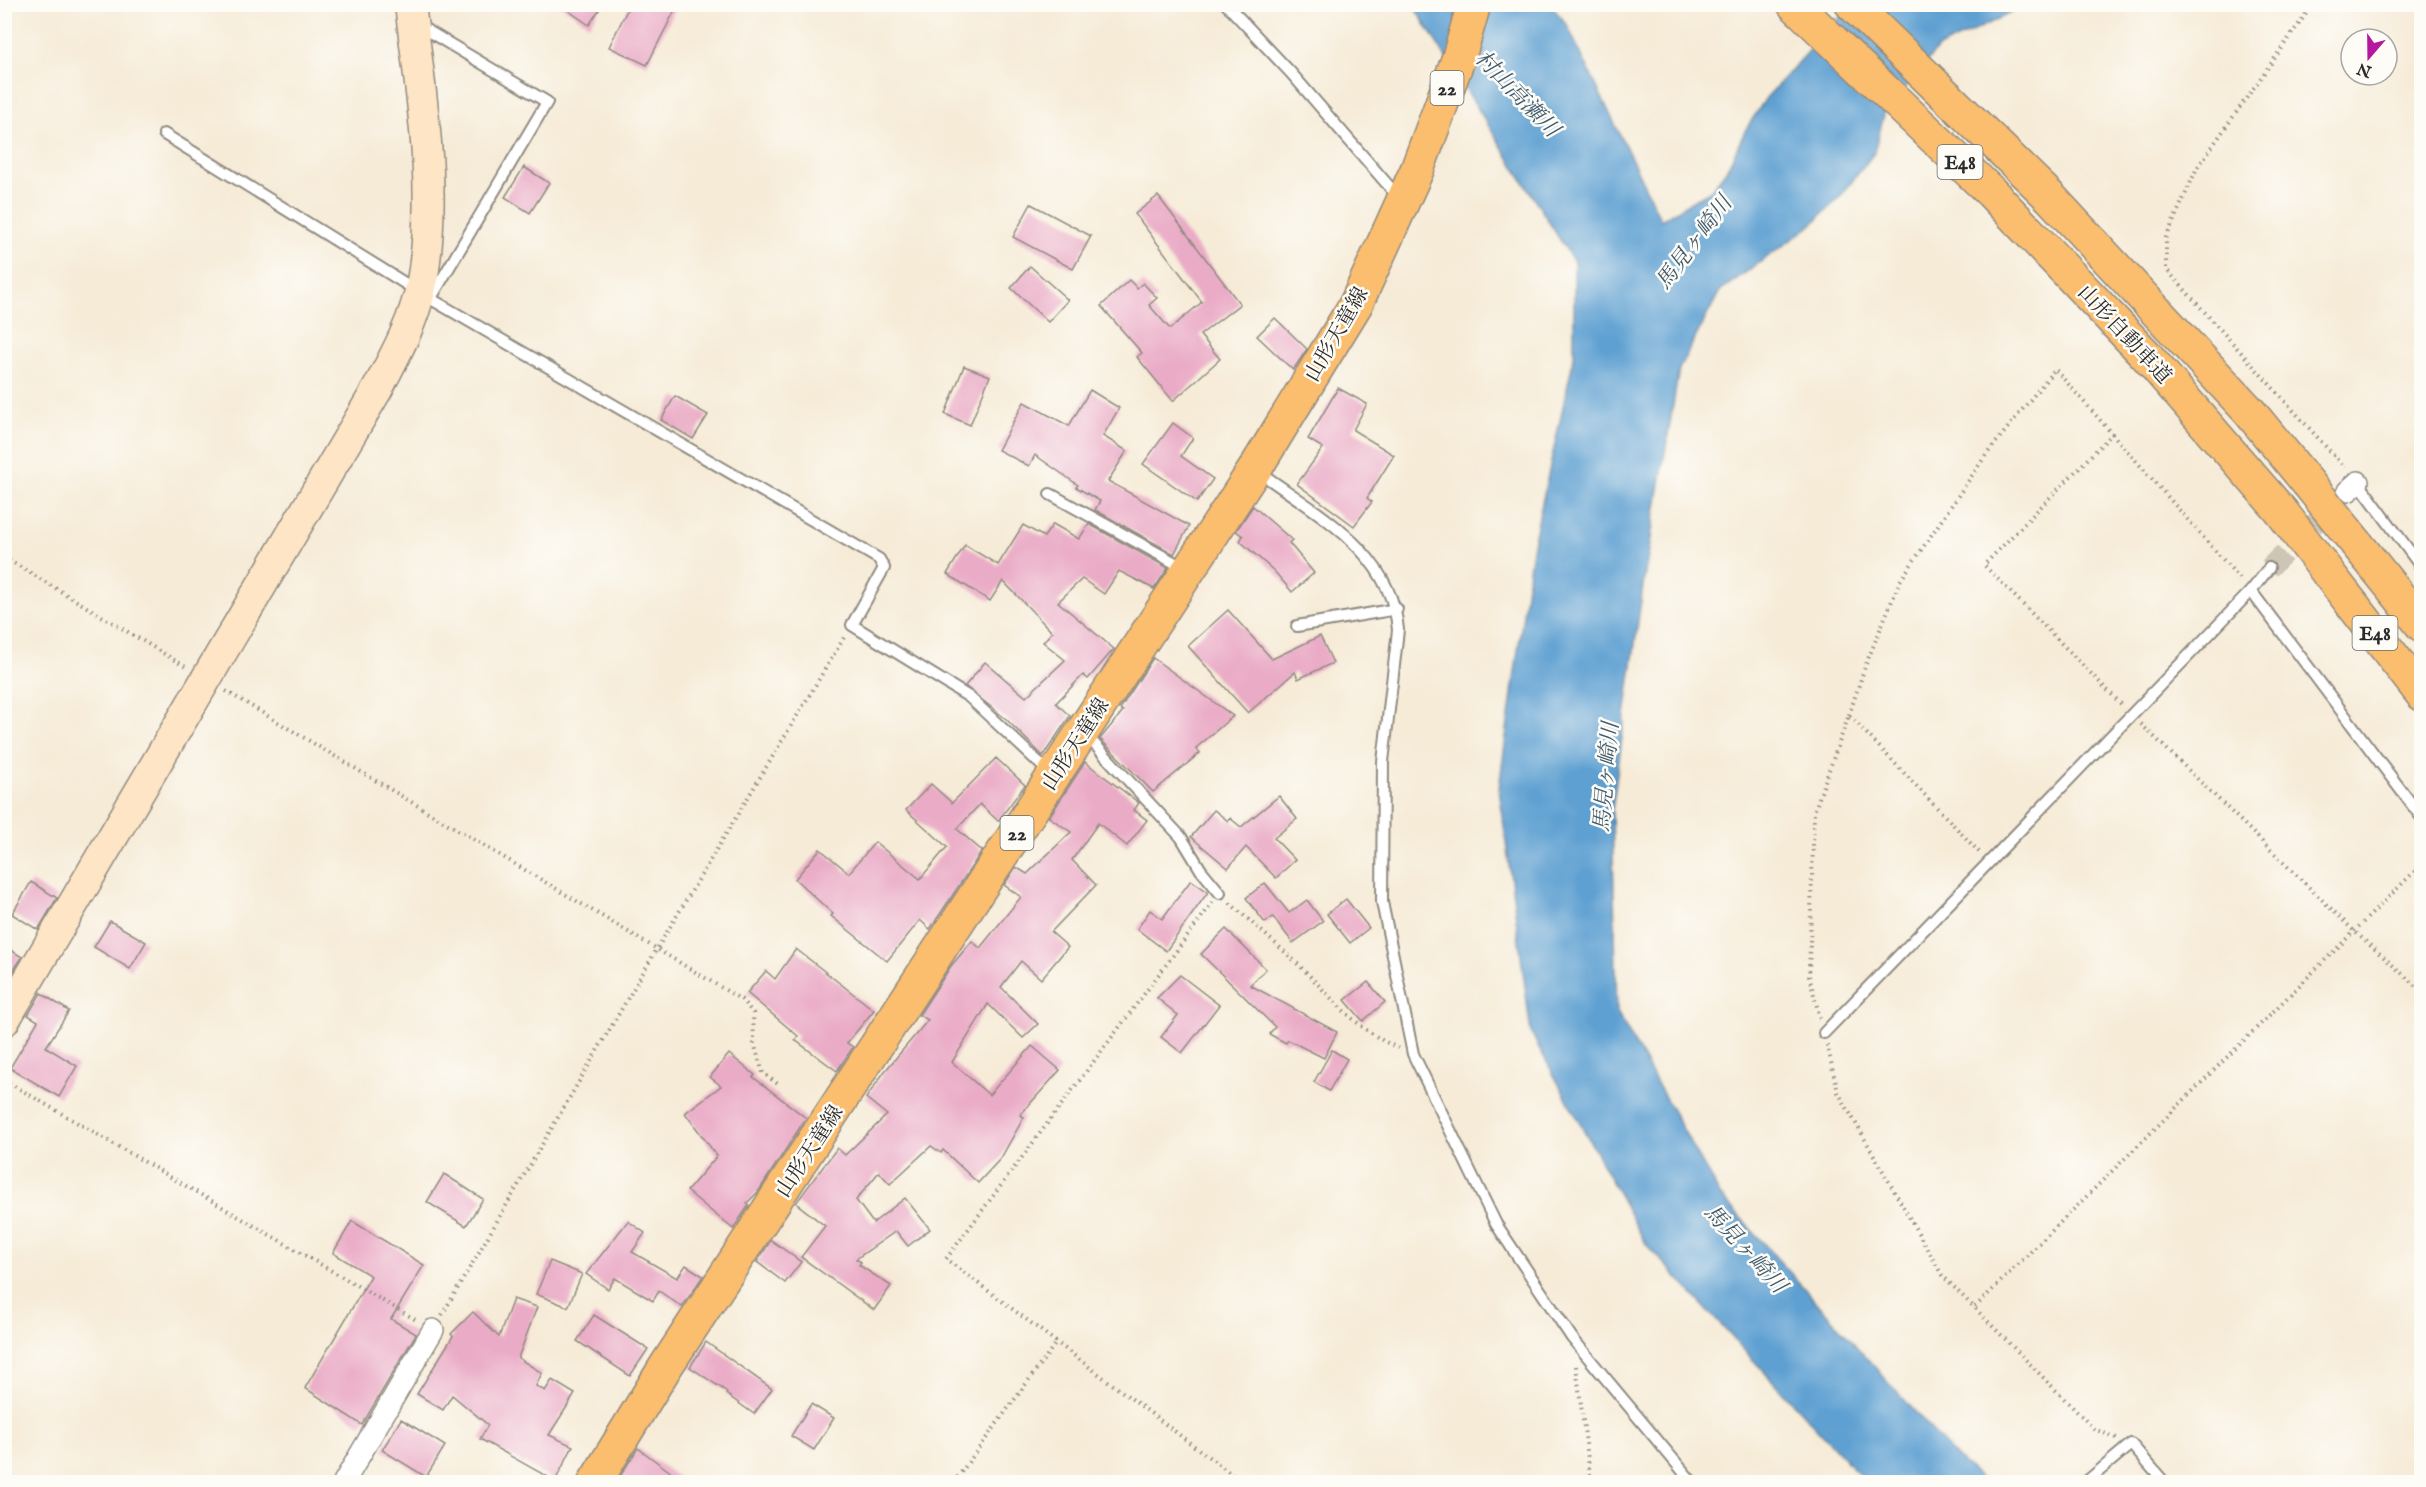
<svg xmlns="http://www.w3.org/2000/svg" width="2426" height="1487" font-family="'IM FELL English','Noto Serif JP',serif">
	<rect width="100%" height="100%" fill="#fdfcf7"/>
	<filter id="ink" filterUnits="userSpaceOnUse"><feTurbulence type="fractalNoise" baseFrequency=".0167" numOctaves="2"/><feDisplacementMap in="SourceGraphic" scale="12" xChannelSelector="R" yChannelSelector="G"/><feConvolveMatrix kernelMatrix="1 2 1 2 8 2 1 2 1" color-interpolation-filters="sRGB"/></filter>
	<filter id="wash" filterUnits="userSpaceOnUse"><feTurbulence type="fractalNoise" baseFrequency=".008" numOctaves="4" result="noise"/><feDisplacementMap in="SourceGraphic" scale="24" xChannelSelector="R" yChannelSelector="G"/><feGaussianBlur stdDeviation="1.35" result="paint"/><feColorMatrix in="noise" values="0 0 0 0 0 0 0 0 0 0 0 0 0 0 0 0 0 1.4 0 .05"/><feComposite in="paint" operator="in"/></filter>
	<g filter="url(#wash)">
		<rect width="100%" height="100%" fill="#f6ebd7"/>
		<path fill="#5fa0d2" stroke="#45667e" stroke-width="1.5" d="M1413,5H1551L1567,25L1661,220L1711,190L1727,169L1746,129L1766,98L1851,5H2027L1938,48L1885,111L1874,153L1840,197L1809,227L1720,291L1679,369L1643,586L1612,810L1617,1012L1720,1195L1956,1457L1984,1482H1866L1646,1244L1531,1033L1499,788L1532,549L1574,357V262Z"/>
		<g id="blocks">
			<g fill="#eaabc6">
				<path d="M559,4H603L589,25Z"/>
				<path d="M630,4H678L647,65L609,47Z"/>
				<path d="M524,167L549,183L530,213L505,197Z"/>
				<path d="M1158,196L1240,304L1200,335L1220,359L1173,401L1137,357L1142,353L1101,306L1129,280L1137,288L1143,283L1157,298L1149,305L1170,329L1202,302L1135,214Z"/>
				<path d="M1031,204L1091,236L1073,269L1013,237Z"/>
				<path d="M1030,266L1068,300L1048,322L1011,288Z"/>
				<path d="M1275,318L1307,349L1293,370L1257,336Z"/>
				<path d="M964,366L990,376L970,425L945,414Z"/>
				<path d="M1338,388L1367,404L1353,430L1394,455L1367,498L1372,502L1354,526L1297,484L1323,448L1308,439Z"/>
				<path d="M1090,390L1119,408L1103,436L1127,451L1108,481L1189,526L1174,554L1097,511L1095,510L1100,501L1076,487L1078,485L1035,455L1029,466L998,450L1024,402L1069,426Z"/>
				<path d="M675,396L708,415L693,439L661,420Z"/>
				<path d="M1173,423L1193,438L1181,456L1213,479L1197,502L1143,464Z"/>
				<path d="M1253,506L1292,540L1289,543L1314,573L1292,592L1274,571L1240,541L1243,536L1236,531Z"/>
				<path d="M1053,524L1079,539L1089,524L1168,568L1154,589L1119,571L1104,594L1082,579L1058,602L1114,649L1088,679L1083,675L1056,703L1070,716L1043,756L1006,719L965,686L985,662L1026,697L1065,660L1043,642L1052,632L1003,581L990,601L947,574L965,545L998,565L1023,525L1044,537Z"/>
				<path d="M1228,610L1272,659L1320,636L1333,663L1298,679L1295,672L1248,713L1188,646Z"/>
				<path d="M1153,658L1233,716L1196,748L1200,753L1153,792L1100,739L1123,711L1120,709Z"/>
				<path d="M996,758L1025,785L998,821L980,804L957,829L982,851L930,929L920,920L887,961L831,916L833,914L795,879L820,849L849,873L875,842L920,879L947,847L906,810L931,784L952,803Z"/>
				<path d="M1085,762L1139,803L1134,810L1147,820L1127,846L1098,823L1072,860L1096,885L1051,932L1068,947L1041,979L1021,961L1001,987L1038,1024L1023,1038L988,1004L952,1062L989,1095L1032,1046L1060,1070L1020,1115L1024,1117L1001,1158L978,1183L943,1150L941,1153L931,1146L890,1184L879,1172L856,1200L873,1223L905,1198L930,1229L908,1246L896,1231L856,1259L861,1262L859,1265L891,1286L874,1310L801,1257L825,1226L796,1203L837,1148L845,1155L887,1115L866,1098L885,1071L928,1020L919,1015L951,966L972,941L980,948L1021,897L1004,885L1016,867L1027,874L1071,832L1049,817Z"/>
				<path d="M1279,796L1297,819L1274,838L1295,860L1276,878L1246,847L1228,868L1191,837L1214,810L1228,821L1230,818L1241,827Z"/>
				<path d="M1191,880L1208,892L1166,951L1137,929L1150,910L1162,919Z"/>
				<path d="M31,882L57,898L38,930L12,914Z"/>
				<path d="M1265,883L1289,913L1307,900L1323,921L1293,943L1273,917L1265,923L1246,898Z"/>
				<path d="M1346,899L1369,928L1350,943L1327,914Z"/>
				<path d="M110,921L146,942L130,969L94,947Z"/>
				<path d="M1226,929L1266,969L1250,985L1337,1032L1324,1058L1288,1040L1286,1043L1269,1034L1275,1027L1201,954Z"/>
				<path d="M4,946L22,957L4,986Z"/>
				<path d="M796,949L874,1010L847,1043L853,1047L837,1071L795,1040L798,1036L747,993L766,971L775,979Z"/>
				<path d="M1180,975L1219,1005L1182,1053L1161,1037L1178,1015L1157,998Z"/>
				<path d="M1368,982L1385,1002L1363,1021L1345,1000Z"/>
				<path d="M41,993L69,1011L46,1047L77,1066L59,1097L10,1068L38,1021L28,1015Z"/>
				<path d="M1332,1050L1347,1059L1329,1091L1314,1082Z"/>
				<path d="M729,1054L755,1075L753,1077L806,1118L758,1192L747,1203L749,1205L733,1229L687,1191L717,1156L685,1113L721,1086L710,1077Z"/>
				<path d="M444,1174L483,1199L466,1226L427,1202Z"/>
				<path d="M352,1221L424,1265L391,1319L416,1334L362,1425L305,1388L371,1276L333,1253Z"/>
				<path d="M628,1221L645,1233L632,1252L677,1278L686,1265L703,1276L682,1307L659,1291L653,1301L615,1278L608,1289L586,1274Z"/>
				<path d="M771,1240L801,1262L785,1283L757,1262Z"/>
				<path d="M550,1261L582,1274L568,1307L536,1294Z"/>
				<path d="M513,1299L537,1307L518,1358L542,1373L536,1386L545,1391L552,1380L575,1394L549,1435L573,1446L555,1481L480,1439L488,1425L452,1395L443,1410L417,1394L453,1336L451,1334L473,1312L499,1337Z"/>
				<path d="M594,1315L648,1349L630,1376L577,1341Z"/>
				<path d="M706,1342L772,1389L754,1414L726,1394L727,1392L690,1367Z"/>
				<path d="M811,1404L834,1418L814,1450L791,1436Z"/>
				<path d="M401,1419L445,1446L426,1477L382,1450Z"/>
				<path d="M638,1448L684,1482H630L621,1475Z"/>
			</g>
		</g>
	</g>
	<g filter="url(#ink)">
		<use href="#blocks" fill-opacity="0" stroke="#908b81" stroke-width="1.5"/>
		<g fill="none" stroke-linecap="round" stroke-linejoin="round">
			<path stroke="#cdc5b5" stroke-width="21" stroke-dasharray="21 10" stroke-linecap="butt" d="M2269,568L2337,502"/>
			<defs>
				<g id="lane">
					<path d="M1226,4L1291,73L1400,199"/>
					<path d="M418,25L547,102L431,298"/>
					<path d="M164,134L419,292L879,559L884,568L852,625L969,697L1051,774"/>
					<path d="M1258,471C1315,513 1392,551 1398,630L1383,762L1382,902L1413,1054L1496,1224L1572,1338L1692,1482"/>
					<path d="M2358,482L2422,568"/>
					<path d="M1050,494L1186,569"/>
					<path d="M2251,591L2422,818"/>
					<path d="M1297,626L1397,609"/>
					<path d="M1085,734L1181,837L1201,870L1220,893"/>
					<path d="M1824,1033L2251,591L2269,568"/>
					<path d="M2086,1482L2131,1444L2164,1482"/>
				</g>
				<g id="street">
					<path d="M2348,491L2358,482"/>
					<path d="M344,1482L433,1330"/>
				</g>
				<path id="secondary" d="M4,1021L378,388C395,355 413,323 421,287C439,194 421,97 410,4"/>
				<path id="primary" d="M595,1482L666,1366L1255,469L1356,304L1417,170L1459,57L1474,4"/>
				<g id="highway">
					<path d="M1794,4L1991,192L2146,355L2281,511"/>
					<path d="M1852,4L2050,197L2249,411L2308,483"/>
					<path d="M2357,544L2422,625"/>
					<path d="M2328,573L2422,694"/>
				</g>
			</defs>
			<use href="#lane" stroke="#908b81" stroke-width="14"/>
			<use href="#street" stroke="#908b81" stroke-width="24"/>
			<use href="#secondary" stroke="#908b81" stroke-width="33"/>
			<use href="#primary" stroke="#908b81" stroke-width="36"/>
			<use href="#highway" stroke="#908b81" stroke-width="36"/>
			<g stroke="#908b81" stroke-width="4" stroke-dasharray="1.5 4.5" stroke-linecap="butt">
				<path d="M2313,4L2197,168L2166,238V269L2345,468"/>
				<path d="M2113,433L1984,565L2123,706"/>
				<path d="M4,557L186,667"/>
				<path d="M226,691L742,1000L753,1013L754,1043L763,1073L779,1085"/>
				<path d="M1849,715L1866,664L1900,581L1986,455L2055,369L2242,581"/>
				<path d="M2141,724L2354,931L2422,991"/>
				<path d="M1213,902L946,1259L1242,1482"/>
				<path d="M1230,903C1255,926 1282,948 1306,972C1335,1002 1359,1031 1398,1048"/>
				<path d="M1820,1018L1809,976L1814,812L1849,715L1979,852"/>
				<path d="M1827,1045L1838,1092L1942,1275L2094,1429L2117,1438"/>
				<path d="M4,1080L416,1320"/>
				<path d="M1975,1307L2422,864"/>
				<path d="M442,1315L658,947L845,636"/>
				<path d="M1576,1366L1591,1482"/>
				<path d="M954,1482L1056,1343"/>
			</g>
			<use href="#lane" stroke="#fff" stroke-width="10"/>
			<use href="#street" stroke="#fff" stroke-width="21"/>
			<use href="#secondary" stroke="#fde5c5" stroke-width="30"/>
			<use href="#primary" stroke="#fbbd6e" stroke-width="33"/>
			<use href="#highway" stroke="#fbbd6e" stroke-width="33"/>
			<defs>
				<g id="highway-bridge">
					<path d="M2308,483L2357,544"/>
					<path d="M2281,511L2328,573"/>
				</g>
			</defs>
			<use href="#highway-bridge" stroke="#908b81" stroke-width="36" stroke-linecap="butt"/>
			<use href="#highway-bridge" stroke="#fbbd6e" stroke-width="33"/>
		</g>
	</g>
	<g text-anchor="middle" stroke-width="5" stroke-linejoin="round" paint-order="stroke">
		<g fill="#fdfcf7" stroke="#6a6a68" stroke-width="1.5">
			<rect x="1430.5" y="71" width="33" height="34" rx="4.5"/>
			<rect x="1937.5" y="145" width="45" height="34" rx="4.5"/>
			<rect x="2352.5" y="616" width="45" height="34" rx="4.5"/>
			<rect x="1000.5" y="816" width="33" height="34" rx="4.5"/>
		</g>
		<g font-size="20" font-weight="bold" fill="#2b2b2b">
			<text x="1447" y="95">22</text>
			<text x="1960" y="169">E48</text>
			<text x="2375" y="640">E48</text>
			<text x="1017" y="840">22</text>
		</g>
		<g font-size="21" fill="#2b2b2b" stroke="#fdfcf7">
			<text transform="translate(1336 334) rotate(-60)" y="7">山形天童線</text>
			<text transform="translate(2125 334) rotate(47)" y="7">山形自動車道</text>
			<text transform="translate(1075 744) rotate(-57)" y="7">山形天童線</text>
			<text transform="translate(809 1151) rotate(-57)" y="7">山形天童線</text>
		</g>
		<g font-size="22" font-style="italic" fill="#405a6e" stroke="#fdfcf7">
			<text transform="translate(1518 93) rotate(46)" y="8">村山高瀬川</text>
			<text transform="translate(1693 242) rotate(-53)" y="8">馬見ヶ崎川</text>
			<text transform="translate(1605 777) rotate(-85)" y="8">馬見ヶ崎川</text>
			<text transform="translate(1746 1248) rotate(48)" y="8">馬見ヶ崎川</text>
		</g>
	</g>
	<rect width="2426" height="1487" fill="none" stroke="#fdfcf7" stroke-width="24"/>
	<g transform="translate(2369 57) rotate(200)"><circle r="28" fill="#fdfcf7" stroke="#a9a8a5" stroke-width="1.5"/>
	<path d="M0-4.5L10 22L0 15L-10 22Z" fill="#b5179e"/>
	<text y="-9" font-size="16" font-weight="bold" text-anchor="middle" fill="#2b2b2b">N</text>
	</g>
</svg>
